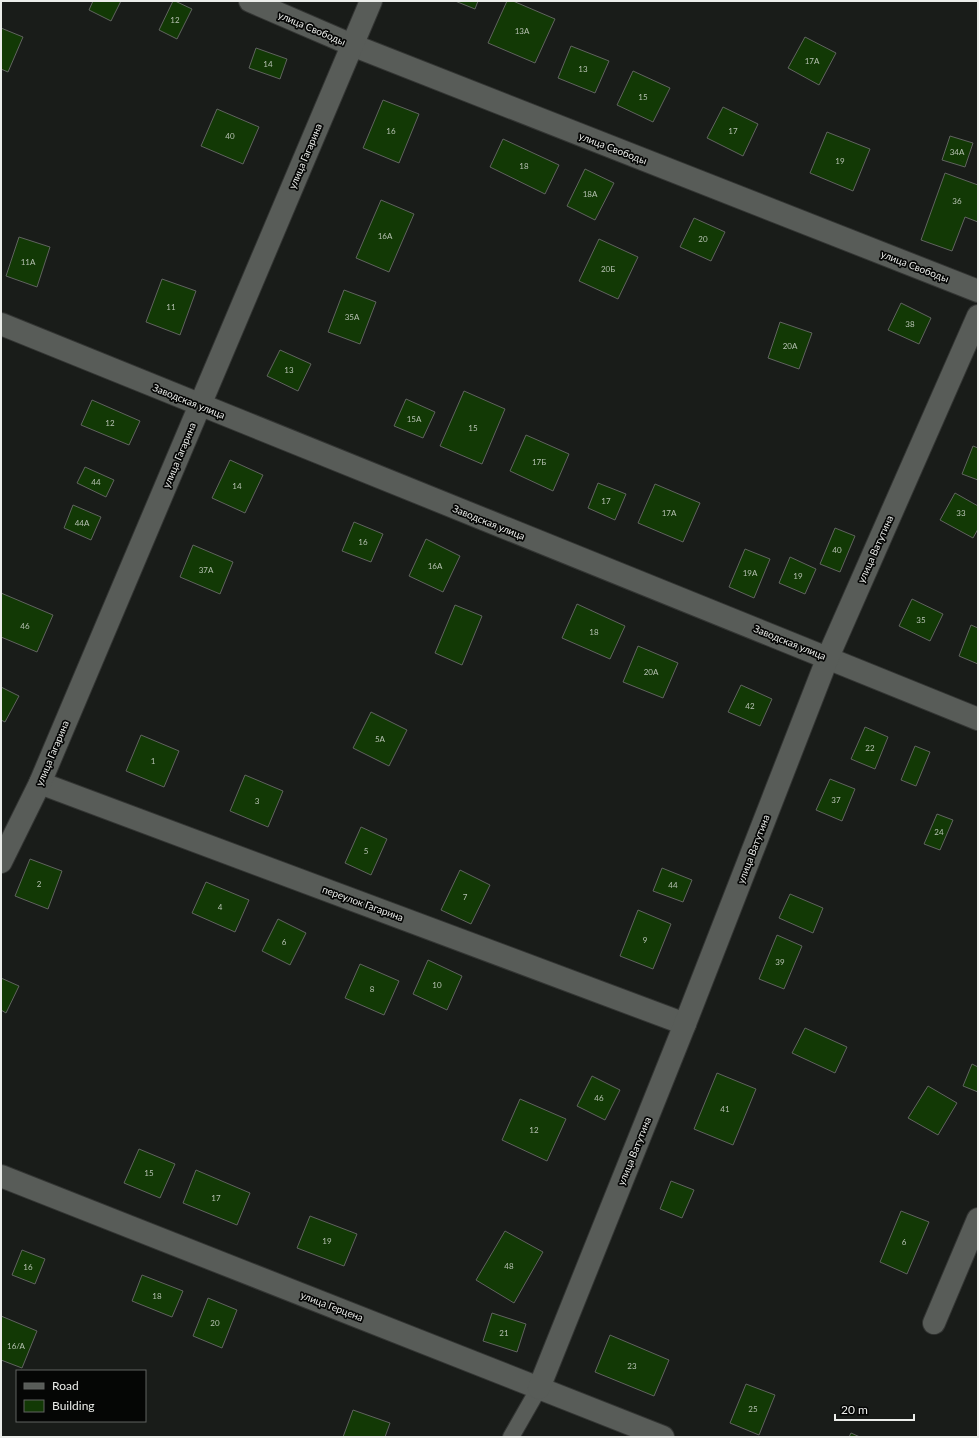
<svg xmlns="http://www.w3.org/2000/svg" width="979" height="1438" font-family="Lato,sans-serif">
	<rect width="100%" height="100%" fill="#191c19"/>
	<g fill="#123905" stroke="#60635f">
		<path d="M93,1H121L111,21L89,10Z"/>
		<path d="M173,1H175L192,9L177,39L159,30Z"/>
		<path d="M455,1H478L475,9Z"/>
		<path d="M507,1H513L555,19L535,63L488,43Z"/>
		<path d="M1,28L23,37L8,72L1,69Z"/>
		<path d="M805,37L836,53L819,85L788,68Z"/>
		<path d="M571,46L609,61L595,93L558,78Z"/>
		<path d="M256,48L287,59L280,79L249,68Z"/>
		<path d="M633,71L670,88L653,122L617,105Z"/>
		<path d="M383,100L419,114L399,163L363,148Z"/>
		<path d="M723,107L758,124L743,156L707,138Z"/>
		<path d="M217,109L259,127L243,164L201,146Z"/>
		<path d="M827,132L870,149L853,191L810,173Z"/>
		<path d="M950,136L973,143L965,167L942,160Z"/>
		<path d="M503,139L559,165L545,194L490,167Z"/>
		<path d="M585,169L614,183L595,220L567,206Z"/>
		<path d="M945,173L978,185V222L965,217L952,251L921,240Z"/>
		<path d="M381,200L414,214L389,272L356,258Z"/>
		<path d="M694,218L725,232L711,261L680,247Z"/>
		<path d="M19,237L50,247L37,287L6,276Z"/>
		<path d="M599,239L638,257L618,299L579,281Z"/>
		<path d="M162,279L196,291L180,335L146,322Z"/>
		<path d="M344,290L376,302L360,344L328,332Z"/>
		<path d="M901,303L931,318L919,344L888,330Z"/>
		<path d="M780,322L812,333L799,369L768,358Z"/>
		<path d="M280,350L311,364L298,391L267,376Z"/>
		<path d="M464,391L505,409L482,464L440,446Z"/>
		<path d="M406,399L435,412L423,438L394,426Z"/>
		<path d="M92,400L140,421L129,445L81,425Z"/>
		<path d="M526,435L569,454L553,491L510,471Z"/>
		<path d="M973,446L978,448V480L962,474Z"/>
		<path d="M230,460L263,475L245,513L212,498Z"/>
		<path d="M85,467L114,480L106,497L77,483Z"/>
		<path d="M598,483L626,494L615,520L588,508Z"/>
		<path d="M655,484L700,503L683,542L638,523Z"/>
		<path d="M955,493L978,506V529L973,538L940,520Z"/>
		<path d="M73,505L101,517L91,540L64,528Z"/>
		<path d="M354,522L383,534L371,562L342,551Z"/>
		<path d="M835,528L855,536L840,572L820,564Z"/>
		<path d="M426,539L460,556L443,592L409,576Z"/>
		<path d="M193,545L233,562L220,594L180,577Z"/>
		<path d="M745,549L770,559L754,598L729,587Z"/>
		<path d="M790,557L816,569L805,594L779,583Z"/>
		<path d="M1,593L53,615L37,652L1,637Z"/>
		<path d="M912,599L943,614L930,641L899,626Z"/>
		<path d="M577,604L625,626L610,659L562,638Z"/>
		<path d="M455,605L482,616L462,665L435,653Z"/>
		<path d="M971,625L978,628V664L959,656Z"/>
		<path d="M638,646L678,663L663,698L623,682Z"/>
		<path d="M741,685L772,699L760,726L728,712Z"/>
		<path d="M1,687L19,696L5,722L1,720Z"/>
		<path d="M371,712L407,730L389,766L353,748Z"/>
		<path d="M865,727L888,737L875,769L851,759Z"/>
		<path d="M141,735L179,751L164,787L126,771Z"/>
		<path d="M915,746L930,752L916,786L901,780Z"/>
		<path d="M245,775L283,791L268,827L230,811Z"/>
		<path d="M830,779L855,789L842,821L816,810Z"/>
		<path d="M937,814L953,820L940,850L924,844Z"/>
		<path d="M361,827L387,839L371,875L345,863Z"/>
		<path d="M30,859L62,871L48,909L15,896Z"/>
		<path d="M662,868L692,880L683,902L653,891Z"/>
		<path d="M460,870L490,885L471,924L441,910Z"/>
		<path d="M206,882L249,900L235,932L192,913Z"/>
		<path d="M790,894L823,908L813,933L779,918Z"/>
		<path d="M638,910L671,924L653,969L620,956Z"/>
		<path d="M278,919L306,933L290,965L262,951Z"/>
		<path d="M777,935L802,946L784,989L759,979Z"/>
		<path d="M428,960L462,976L447,1010L413,994Z"/>
		<path d="M360,964L399,981L384,1015L345,998Z"/>
		<path d="M1,978L19,986L6,1013L1,1010Z"/>
		<path d="M805,1028L847,1047L835,1073L792,1053Z"/>
		<path d="M972,1064L978,1067V1092L963,1086Z"/>
		<path d="M717,1073L756,1089L733,1145L694,1129Z"/>
		<path d="M592,1076L620,1090L605,1120L577,1106Z"/>
		<path d="M928,1086L957,1103L938,1135L908,1118Z"/>
		<path d="M520,1099L566,1119L547,1161L502,1140Z"/>
		<path d="M139,1149L175,1164L160,1198L124,1183Z"/>
		<path d="M196,1170L250,1193L237,1225L183,1203Z"/>
		<path d="M671,1181L694,1190L682,1218L660,1209Z"/>
		<path d="M901,1211L929,1222L907,1274L880,1262Z"/>
		<path d="M310,1216L357,1234L344,1266L297,1248Z"/>
		<path d="M505,1231L543,1252L514,1303L476,1280Z"/>
		<path d="M22,1250L45,1259L35,1284L12,1275Z"/>
		<path d="M142,1275L183,1291L172,1317L132,1301Z"/>
		<path d="M208,1298L237,1310L222,1348L193,1336Z"/>
		<path d="M492,1313L526,1324L517,1352L483,1341Z"/>
		<path d="M1,1316L37,1331L22,1368L1,1360Z"/>
		<path d="M610,1335L669,1360L654,1396L595,1372Z"/>
		<path d="M746,1384L775,1395L759,1435L730,1423Z"/>
		<path d="M353,1410L390,1423L385,1437H343Z"/>
		<path d="M851,1433L860,1437H849Z"/>
	</g>
	<g fill="none" stroke-linecap="round" stroke-linejoin="round">
		<defs>
			<path id="service" d="M511,1437L539,1388"/>
			<g id="minor">
				<path d="M250,1L352,45L978,291"/>
				<path d="M1,324C326,458 653,585 978,719"/>
				<path d="M40,783L685,1024"/>
				<path d="M1,862L40,783L371,1"/>
				<path d="M1,1176L663,1437"/>
				<path d="M934,1323L978,1219"/>
				<path d="M539,1388L685,1024L828,657L978,316"/>
			</g>
		</defs>
		<use href="#service" stroke="#333533" stroke-width="18"/>
		<use href="#minor" stroke="#333533" stroke-width="24"/>
		<use href="#service" stroke="#585c58" stroke-width="16"/>
		<use href="#minor" stroke="#585c58" stroke-width="22"/>
	</g>
	<g text-anchor="middle" stroke-width="3.5" stroke-linejoin="round" paint-order="stroke">
		<g font-size="8" fill="#b5c0b1">
			<text x="175" y="23">12</text>
			<text x="522" y="34">13А</text>
			<text x="812" y="64">17А</text>
			<text x="268" y="67">14</text>
			<text x="583" y="72">13</text>
			<text x="643" y="100">15</text>
			<text x="391" y="134">16</text>
			<text x="733" y="134">17</text>
			<text x="230" y="139">40</text>
			<text x="957" y="155">34А</text>
			<text x="840" y="164">19</text>
			<text x="524" y="169">18</text>
			<text x="590" y="197">18А</text>
			<text x="957" y="204">36</text>
			<text x="385" y="239">16А</text>
			<text x="703" y="242">20</text>
			<text x="28" y="265">11А</text>
			<text x="608" y="272">20Б</text>
			<text x="171" y="310">11</text>
			<text x="352" y="320">35А</text>
			<text x="910" y="327">38</text>
			<text x="790" y="349">20А</text>
			<text x="289" y="373">13</text>
			<text x="414" y="422">15А</text>
			<text x="110" y="426">12</text>
			<text x="473" y="431">15</text>
			<text x="539" y="465">17Б</text>
			<text x="96" y="485">44</text>
			<text x="237" y="489">14</text>
			<text x="606" y="504">17</text>
			<text x="669" y="516">17А</text>
			<text x="961" y="516">33</text>
			<text x="82" y="526">44А</text>
			<text x="363" y="545">16</text>
			<text x="837" y="553">40</text>
			<text x="435" y="569">16А</text>
			<text x="206" y="573">37А</text>
			<text x="750" y="576">19А</text>
			<text x="798" y="579">19</text>
			<text x="921" y="623">35</text>
			<text x="25" y="629">46</text>
			<text x="594" y="635">18</text>
			<text x="651" y="675">20А</text>
			<text x="750" y="709">42</text>
			<text x="380" y="742">5А</text>
			<text x="870" y="751">22</text>
			<text x="153" y="764">1</text>
			<text x="836" y="803">37</text>
			<text x="257" y="804">3</text>
			<text x="939" y="835">24</text>
			<text x="366" y="854">5</text>
			<text x="39" y="887">2</text>
			<text x="673" y="888">44</text>
			<text x="465" y="900">7</text>
			<text x="220" y="910">4</text>
			<text x="645" y="943">9</text>
			<text x="284" y="945">6</text>
			<text x="780" y="965">39</text>
			<text x="437" y="988">10</text>
			<text x="372" y="992">8</text>
			<text x="599" y="1101">46</text>
			<text x="725" y="1112">41</text>
			<text x="534" y="1133">12</text>
			<text x="149" y="1176">15</text>
			<text x="216" y="1201">17</text>
			<text x="327" y="1244">19</text>
			<text x="904" y="1245">6</text>
			<text x="509" y="1269">48</text>
			<text x="28" y="1270">16</text>
			<text x="157" y="1299">18</text>
			<text x="215" y="1326">20</text>
			<text x="504" y="1336">21</text>
			<text x="16" y="1349">16/А</text>
			<text x="632" y="1369">23</text>
			<text x="753" y="1412">25</text>
		</g>
		<g font-size="10" fill="#ebedea" stroke="#050605">
			<text transform="translate(312 28) rotate(23)" y="4">улица Свободы</text>
			<text transform="translate(613 148) rotate(21)" y="4">улица Свободы</text>
			<text transform="translate(305 156) rotate(-67)" y="4">улица Гагарина</text>
			<text transform="translate(915 266) rotate(21)" y="4">улица Свободы</text>
			<text transform="translate(189 401) rotate(22)" y="4">Заводская улица</text>
			<text transform="translate(179 455) rotate(-67)" y="4">улица Гагарина</text>
			<text transform="translate(489 522) rotate(22)" y="4">Заводская улица</text>
			<text transform="translate(875 549) rotate(-66)" y="4">улица Ватутина</text>
			<text transform="translate(790 642) rotate(22)" y="4">Заводская улица</text>
			<text transform="translate(52 753) rotate(-67)" y="4">улица Гагарина</text>
			<text transform="translate(753 849) rotate(-69)" y="4">улица Ватутина</text>
			<text transform="translate(363 903) rotate(20)" y="4">переулок Гагарина</text>
			<text transform="translate(634 1151) rotate(-68)" y="4">улица Ватутина</text>
			<text transform="translate(332 1306) rotate(21)" y="4">улица Герцена</text>
		</g>
	</g>
	<rect width="979" height="1438" fill="none" stroke="#ebedea" stroke-width="4"/>
	<rect x="16" y="1370" width="130" height="52" fill="#050605" stroke="#616261"/>
	<rect x="24" y="1383" width="20" height="6" fill="#585c58" stroke="#616261"/>
	<text x="52" y="1390" font-size="12" fill="#ebedea">Road</text>
	<rect x="24" y="1400" width="20" height="12" fill="#123905" stroke="#616261"/>
	<text x="52" y="1410" font-size="12" fill="#ebedea">Building</text>
	<path d="M835 1414v6h79v-6" fill="none" stroke="#ebedea" stroke-width="2"/>
	<text x="841" y="1414" font-size="12" fill="#ebedea" stroke="#050605" stroke-width="3" paint-order="stroke">20 m</text>
</svg>
